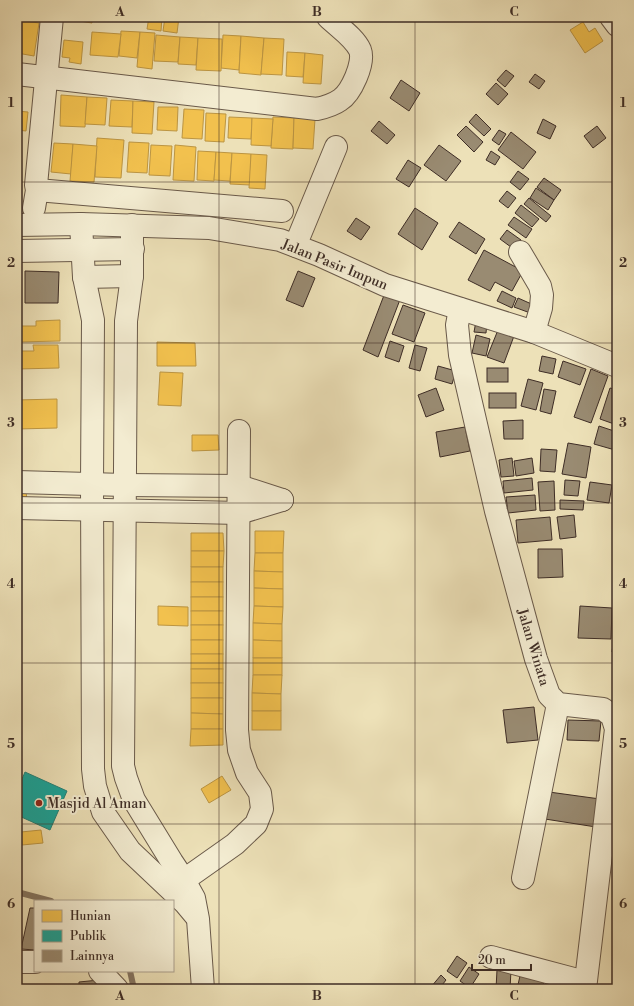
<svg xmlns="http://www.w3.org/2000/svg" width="634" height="1006" font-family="'Libre Bodoni',serif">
	<rect width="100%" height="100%" fill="#ede1b8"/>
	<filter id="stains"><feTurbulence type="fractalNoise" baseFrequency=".005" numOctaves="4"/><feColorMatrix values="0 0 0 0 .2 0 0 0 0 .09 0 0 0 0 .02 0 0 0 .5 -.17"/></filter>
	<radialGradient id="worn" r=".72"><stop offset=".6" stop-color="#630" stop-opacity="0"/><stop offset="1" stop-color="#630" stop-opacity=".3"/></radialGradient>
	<g fill="#f2c14e" stroke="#bc9542">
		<path d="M74,17H92V23L74,20Z"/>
		<path d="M149,17H162L161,31L147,29Z"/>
		<path d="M165,17H179L177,33L163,31Z"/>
		<path d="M17,20L39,23L34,56L17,53Z"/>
		<path d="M583,22L589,32L595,28L603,41L585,53L570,30Z"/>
		<path d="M121,31L140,32L137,58L119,56Z"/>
		<path d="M92,32L121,34L118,57L90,55Z"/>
		<path d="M140,32L155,33L152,69L137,67Z"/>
		<path d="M156,35L180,37L178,62L154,61Z"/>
		<path d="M223,35L241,36L239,70L221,68Z"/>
		<path d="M241,36L264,38L261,75L239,73Z"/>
		<path d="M180,37L198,38L196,65L178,64Z"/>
		<path d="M198,38L222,39L221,71L196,70Z"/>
		<path d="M264,38L284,39L282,75L261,74Z"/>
		<path d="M64,40L83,42L81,64L69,62L70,58L62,57Z"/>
		<path d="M287,52L305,53L303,77L286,76Z"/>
		<path d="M305,53L323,55L321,84L303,83Z"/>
		<path d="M61,95L87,97L85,127L60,126Z"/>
		<path d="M87,97L107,98L105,125L85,124Z"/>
		<path d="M111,100L133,101L132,127L109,126Z"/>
		<path d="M133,101L154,102L152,134L132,133Z"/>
		<path d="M158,107H178L177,131L157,130Z"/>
		<path d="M184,109L204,110L202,139L182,138Z"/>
		<path d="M17,111L28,112L26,131L17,130Z"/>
		<path d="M206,113L226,114L224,142L205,141Z"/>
		<path d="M229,117L252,118L251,139L228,138Z"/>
		<path d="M273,117L294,118L293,149L271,148Z"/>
		<path d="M252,118L273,119L271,146L251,145Z"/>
		<path d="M294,118L315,119L313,149L293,148Z"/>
		<path d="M97,138L124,140L121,178L95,177Z"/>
		<path d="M129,142L149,143L147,173L127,172Z"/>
		<path d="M54,143L73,144L71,174L51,172Z"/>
		<path d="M73,144L97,146L94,182L70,181Z"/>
		<path d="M151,145L172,146L170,176L149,175Z"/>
		<path d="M175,145L196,147L194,181L173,180Z"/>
		<path d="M198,151L216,152L214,181L197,180Z"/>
		<path d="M216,152L232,153L230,181L214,180Z"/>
		<path d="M232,153L251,154L250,185L230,184Z"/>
		<path d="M251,154L267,155L265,189L249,188Z"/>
		<path d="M60,320V341L17,342V326H36V321Z"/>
		<path d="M157,342L195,343L196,366H157Z"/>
		<path d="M33,345H58L59,368L17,369V351H34Z"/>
		<path d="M160,372L183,373L181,406L158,405Z"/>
		<path d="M57,399V428L17,429V400Z"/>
		<path d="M192,435H218L219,450L192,451Z"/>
		<path d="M17,488H26L27,504H17Z"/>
		<path d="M255,531H284L283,553H255Z"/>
		<path d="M191,533H223L224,551H191Z"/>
		<path d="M191,551H224L223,567H191Z"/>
		<path d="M255,553H283V572L254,571Z"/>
		<rect x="191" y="567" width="32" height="15"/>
		<path d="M254,571L283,572V589L254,588Z"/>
		<rect x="191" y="582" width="32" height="15"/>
		<path d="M254,588L283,589V607L254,606Z"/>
		<rect x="191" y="597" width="32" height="14"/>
		<path d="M158,606L188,607V626L158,625Z"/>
		<path d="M254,606L283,607L282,624L253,623Z"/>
		<rect x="191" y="611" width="32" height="14"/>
		<path d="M253,623L282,624V641L253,640Z"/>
		<rect x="191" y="625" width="32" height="15"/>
		<rect x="191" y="640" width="32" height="14"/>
		<path d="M253,640L282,641V658H253Z"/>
		<rect x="191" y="654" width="32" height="15"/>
		<rect x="253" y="658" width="29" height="17"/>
		<rect x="191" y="669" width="32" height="14"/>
		<path d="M253,675H282L281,694L252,693Z"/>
		<rect x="191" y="683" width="32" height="15"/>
		<path d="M252,693L281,694V711H252Z"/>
		<path d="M191,698H223V714L191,713Z"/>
		<rect x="252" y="711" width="29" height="19"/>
		<path d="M191,713L223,714V729H191Z"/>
		<path d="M191,729H223V745L190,746Z"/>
		<path d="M222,776L231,790L209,803L201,789Z"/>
		<path d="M41,830L43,843L22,845L21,832Z"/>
	</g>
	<path fill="#17a398" stroke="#238076" d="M25,772L67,791L50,830L17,815V791Z"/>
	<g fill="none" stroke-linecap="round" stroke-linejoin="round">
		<g stroke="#847460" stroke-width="6">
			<path d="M17,892L51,901"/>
			<path d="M130,971L134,989"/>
		</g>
	</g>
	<g fill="#998b72" stroke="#3e2d26">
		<path d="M506,70L514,76L505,87L497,80Z"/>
		<path d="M535,74L545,81L539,89L529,82Z"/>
		<path d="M401,80L420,93L409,111L390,98Z"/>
		<path d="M496,83L508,94L498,105L486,94Z"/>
		<path d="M476,114L491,129L484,136L469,122Z"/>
		<path d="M543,119L556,126L550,139L537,133Z"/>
		<path d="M379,121L395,135L387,144L371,131Z"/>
		<path d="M466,126L483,142L474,152L457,135Z"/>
		<path d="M597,126L606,138L593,148L584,136Z"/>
		<path d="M499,130L506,134L499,145L492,140Z"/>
		<path d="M511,132L536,152L523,169L498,150Z"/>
		<path d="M439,145L461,161L446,181L424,165Z"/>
		<path d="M491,151L500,157L495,165L486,160Z"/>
		<path d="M408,160L421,168L409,187L396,179Z"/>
		<path d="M518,171L529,179L520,190L510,182Z"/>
		<path d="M544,178L561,190L554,200L537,187Z"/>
		<path d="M536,188L554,200L548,210L530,198Z"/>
		<path d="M507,191L516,198L508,208L499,201Z"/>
		<path d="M529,198L551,216L546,222L524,204Z"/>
		<path d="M521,205L539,219L532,227L515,213Z"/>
		<path d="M415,208L438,223L422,250L398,234Z"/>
		<path d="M514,217L532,229L526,238L508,225Z"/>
		<path d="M356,218L370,227L361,240L347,231Z"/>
		<path d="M459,222L485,239L476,254L449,237Z"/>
		<path d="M507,230L521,240L515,250L500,239Z"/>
		<path d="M484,250L523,271L512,291L495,282L490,291L468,280Z"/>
		<path d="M25,271L59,272L58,303H25Z"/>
		<path d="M298,271L315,278L303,307L286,300Z"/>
		<rect x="17" y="276" width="4" height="26"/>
		<path d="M386,290L401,297L378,357L363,350Z"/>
		<path d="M502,291L516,298L512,308L497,301Z"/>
		<path d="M518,298L536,306L533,314L514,307Z"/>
		<path d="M403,305L425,313L414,342L392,334Z"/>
		<path d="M476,321L487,322L486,333L474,332Z"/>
		<path d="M498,330L514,336L504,363L487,357Z"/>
		<path d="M476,335L490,339L486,356L472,353Z"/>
		<path d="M390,341L404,346L399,362L385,357Z"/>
		<path d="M415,345L427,348L420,371L409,368Z"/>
		<path d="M542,356L556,359L553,374L539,371Z"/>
		<path d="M563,361L586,369L580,385L558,377Z"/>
		<path d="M438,366L456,371L452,384L435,379Z"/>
		<rect x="487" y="368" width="21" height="14"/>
		<path d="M591,369L608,376L591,423L574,417Z"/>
		<path d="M528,379L543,383L536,410L521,406Z"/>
		<path d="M436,388L444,410L426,417L418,395Z"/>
		<path d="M610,388L617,390V425L600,419Z"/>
		<path d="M544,389L556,391L551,414L540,411Z"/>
		<rect x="489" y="393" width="27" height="15"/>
		<path d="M523,420V439H504L503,421Z"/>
		<path d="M599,426L617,432V443L615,450L594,444Z"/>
		<path d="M465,427L470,451L440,457L436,432Z"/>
		<path d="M568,443L591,447L586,478L562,474Z"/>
		<path d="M541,449L557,450L555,472L540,471Z"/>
		<path d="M512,458L514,476L501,477L499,460Z"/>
		<path d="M532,458L534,473L516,476L514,461Z"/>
		<path d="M532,478L533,490L504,493L503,481Z"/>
		<path d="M565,480L580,481L578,496L564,495Z"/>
		<path d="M554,481L555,510L540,511L538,482Z"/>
		<path d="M590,482L612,485L609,503L587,500Z"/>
		<path d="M535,495L536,510L508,513L506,497Z"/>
		<path d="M560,500L584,501L583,510L560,509Z"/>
		<path d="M574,515L576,537L560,539L557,517Z"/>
		<path d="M550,517L552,540L518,543L516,520Z"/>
		<path d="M538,549H562L563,577L538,578Z"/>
		<path d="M580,606L612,608L611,639L578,638Z"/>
		<path d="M615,609H617V627H613Z"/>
		<path d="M615,628H617V652H612Z"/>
		<path d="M534,707L538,740L507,743L503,710Z"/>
		<path d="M568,720L601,721L599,741L567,740Z"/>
		<path d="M549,792L600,799L596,827L545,819Z"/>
		<path d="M30,908H35V950L21,949Z"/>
		<path d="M457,956L467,963L457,978L447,971Z"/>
		<path d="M469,967L479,974L470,988L460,981Z"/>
		<path d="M497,970H511L510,989H496Z"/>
		<path d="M441,975L446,980L439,989H434L431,987Z"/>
		<path d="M520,976L544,981L542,989H517Z"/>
		<path d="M99,980L100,989H79V982Z"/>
	</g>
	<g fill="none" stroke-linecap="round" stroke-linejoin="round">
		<defs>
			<g id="minor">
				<path d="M611,17L617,25"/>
				<path d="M17,74L317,109C326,107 333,105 340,100C351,93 365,63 360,50C354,37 338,27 328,17"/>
				<path d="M37,190L282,211"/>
				<path d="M34,208L37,190L36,185L52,17"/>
				<path d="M81,224L84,277L93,320L92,484L93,769L95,786L103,812L130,851L185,903L195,915"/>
				<path d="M17,225L81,224L209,228L280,240L319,255L385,285L534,332L617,366"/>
				<path d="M132,225V276L126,321L123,766L126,778L134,800L172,862L184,880L194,898L198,919L203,989"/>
				<path d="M296,246L298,239L336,147"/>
				<path d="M17,251L133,249"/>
				<path d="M520,252L540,286L542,295L541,308L534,332"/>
				<path d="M84,277L132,276"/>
				<path d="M460,309L457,325L460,355L496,511L536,659L549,695L558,704L603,709L612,716L616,729L585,989"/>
				<path d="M17,482L125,485L239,486L282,500"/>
				<path d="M17,508L239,513L282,500"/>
				<path d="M523,878L558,704"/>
				<path d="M171,887L184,880L235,844L256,824L262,809L260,793L247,773L239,750L237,730L239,431"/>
				<path d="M491,957L585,982"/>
				<path d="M17,962H35"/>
				<path d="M100,971L117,989"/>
			</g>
		</defs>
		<use href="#minor" stroke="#6a5a4a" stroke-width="24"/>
		<use href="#minor" stroke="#f3ecd1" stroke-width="22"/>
	</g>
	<path fill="none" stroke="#3e2d26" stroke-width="1" stroke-opacity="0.55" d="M219,17V989M415,17V989M17,182H617M17,343H617M17,503H617M17,663H617M17,824H617"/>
	<circle fill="#8f2418" stroke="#f3ecd1" stroke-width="1.5" cx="39" cy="803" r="4"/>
	<g text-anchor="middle" stroke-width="4" stroke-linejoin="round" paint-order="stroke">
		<g font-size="14" fill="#3e2d26" stroke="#f3ecd1">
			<text transform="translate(335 264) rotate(22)" y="5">Jalan Pasir Impun</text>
			<text transform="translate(534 647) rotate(73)" y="5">Jalan Winata</text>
		</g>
		<g font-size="14" fill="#3e2d26" stroke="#f3ecd1" text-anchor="start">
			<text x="47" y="808">Masjid Al Aman</text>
		</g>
	</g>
	<rect width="634" height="1006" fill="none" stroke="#ede1b8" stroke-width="44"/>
	<rect x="34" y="900" width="140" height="72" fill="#f3ecd1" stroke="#aba08d"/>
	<rect x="42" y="910" width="20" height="12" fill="#f2c14e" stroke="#aba08d"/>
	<text x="70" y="920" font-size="12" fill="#3e2d26">Hunian</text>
	<rect x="42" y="930" width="20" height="12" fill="#17a398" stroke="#aba08d"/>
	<text x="70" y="940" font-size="12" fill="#3e2d26">Publik</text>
	<rect x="42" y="950" width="20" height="12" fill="#998b72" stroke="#aba08d"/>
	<text x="70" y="960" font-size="12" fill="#3e2d26">Lainnya</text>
	<path d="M472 964v6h59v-6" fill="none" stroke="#3e2d26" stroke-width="2"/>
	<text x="478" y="964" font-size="12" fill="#3e2d26" stroke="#f3ecd1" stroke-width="3" paint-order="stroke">20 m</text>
	<rect x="22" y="22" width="590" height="962" fill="none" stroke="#3e2d26" stroke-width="1.5"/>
	<g font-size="13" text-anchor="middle" font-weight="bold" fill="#3e2d26">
		<text x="120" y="16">A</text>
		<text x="317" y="16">B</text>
		<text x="514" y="16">C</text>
		<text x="11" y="107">1</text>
		<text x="623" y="107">1</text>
		<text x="11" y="267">2</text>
		<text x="623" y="267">2</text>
		<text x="11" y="427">3</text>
		<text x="623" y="427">3</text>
		<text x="11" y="588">4</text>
		<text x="623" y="588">4</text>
		<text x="11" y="748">5</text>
		<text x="623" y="748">5</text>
		<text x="11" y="908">6</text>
		<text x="623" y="908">6</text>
		<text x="120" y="1000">A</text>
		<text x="317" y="1000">B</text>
		<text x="514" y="1000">C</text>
	</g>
	<rect width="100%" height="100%" filter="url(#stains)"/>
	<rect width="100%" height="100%" fill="url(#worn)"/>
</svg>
